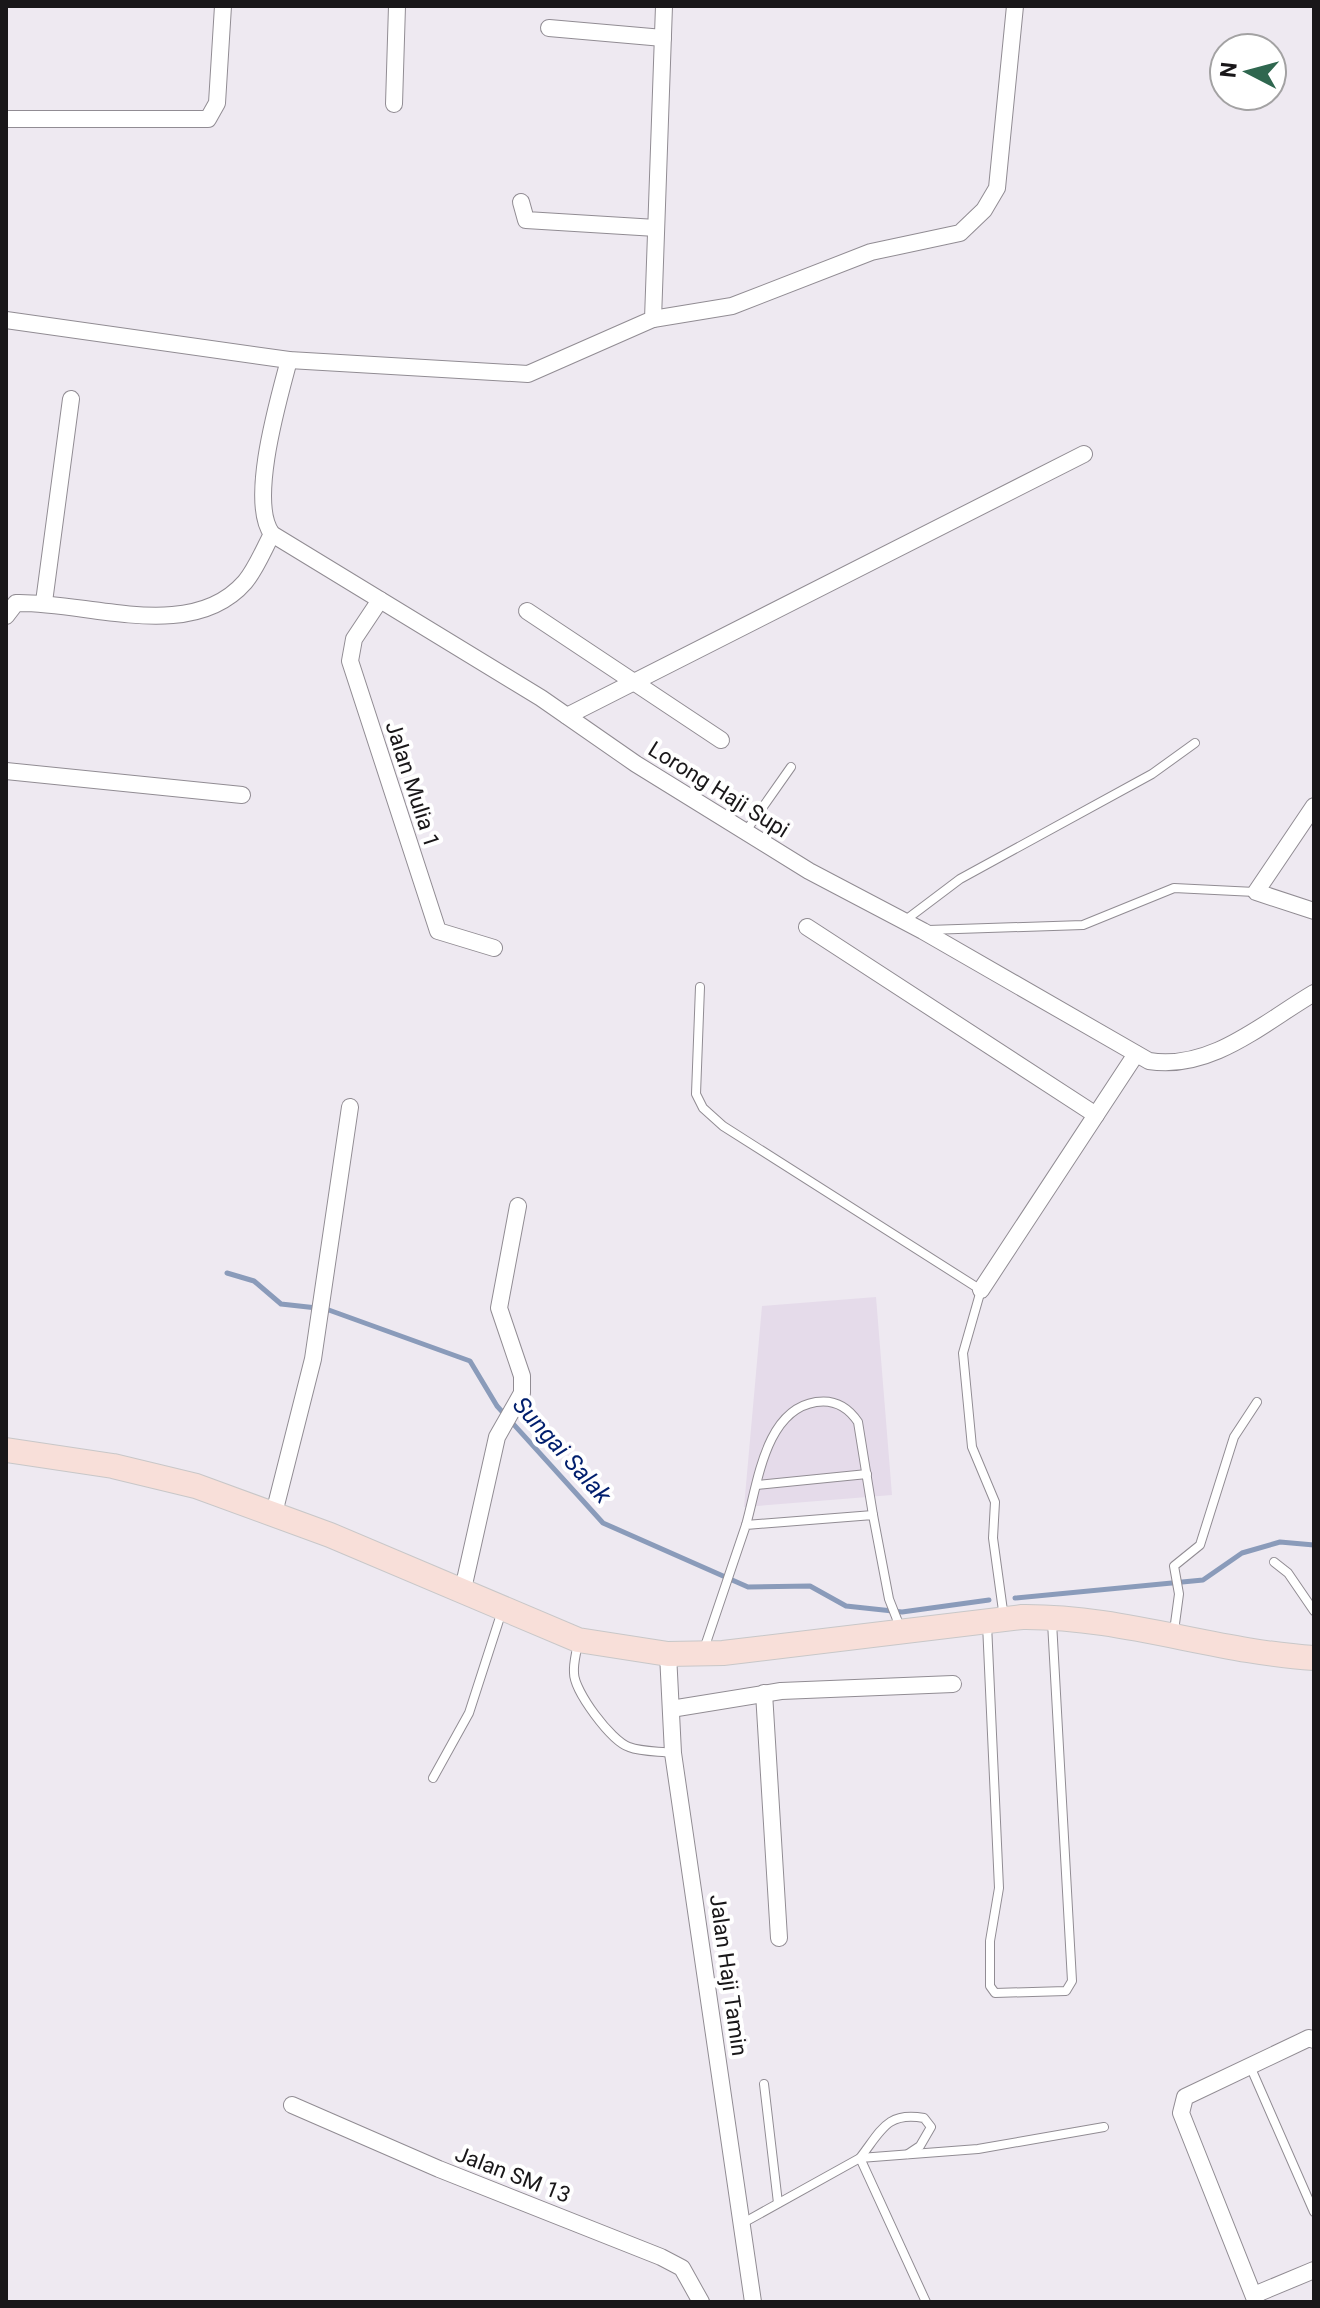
<svg xmlns="http://www.w3.org/2000/svg" width="1320" height="2308" font-family="Roboto,sans-serif">
	<rect width="100%" height="100%" fill="#eee9f1"/>
	<path fill="#e5dbea" d="M876,1297L892,1495L744,1507L762,1306Z"/>
	<g fill="none" stroke-linecap="round" stroke-linejoin="round">
		<g stroke="#8a9bba" stroke-width="5">
			<path d="M227,1273L254,1281L281,1304L326,1309L470,1361L497,1406L603,1523L748,1587L810,1586L846,1606L902,1612L989,1600"/>
			<path d="M1015,1598L1203,1580L1242,1553L1280,1542L1314,1545"/>
		</g>
		<defs>
			<g id="lane">
				<path d="M746,831L791,767"/>
				<path d="M903,922L960,879L1152,774L1195,743"/>
				<path d="M928,930L1083,925L1174,888L1255,892"/>
				<path d="M700,987L696,1094L703,1108L723,1126L981,1290L963,1353L972,1447L995,1502L993,1538L1004,1618"/>
				<path d="M757,1485L867,1474"/>
				<path d="M746,1525C758,1483 765,1410 816,1402C835,1399 848,1407 858,1422L873,1515"/>
				<path d="M1274,1562L1288,1573L1314,1611"/>
				<path d="M987,1624L999,1888L990,1941V1986L995,1993L1066,1991L1072,1981L1052,1622"/>
				<path d="M1174,1631L1179,1594L1174,1566L1200,1545L1234,1437L1257,1402"/>
				<path d="M578,1641C577,1651 573,1663 574,1673C574,1691 611,1741 629,1747C642,1752 659,1751 673,1753"/>
				<path d="M704,1649L746,1525L873,1515L889,1599L900,1627"/>
				<path d="M433,1778L469,1713L502,1611"/>
				<path d="M1250,2066L1314,2212"/>
				<path d="M764,2084L778,2203"/>
				<path d="M908,2154L920,2146L931,2127L924,2118C887,2111 881,2131 860,2158L926,2302"/>
				<path d="M743,2223L860,2158L978,2149L1104,2127"/>
			</g>
			<g id="street">
				<path d="M549,28L663,38"/>
				<path d="M394,104L397,6"/>
				<path d="M6,119H208L217,103L223,6"/>
				<path d="M521,202L526,220L656,228"/>
				<path d="M653,319L732,306L871,252L960,233L984,210L997,188L1015,6"/>
				<path d="M6,320L289,360L528,374L653,319L664,6"/>
				<path d="M289,360C279,398 248,502 272,534L541,698L636,764L809,871L923,931L1149,1061C1211,1071 1263,1023 1314,993"/>
				<path d="M380,600L354,639L350,661L438,931L494,948"/>
				<path d="M44,602L71,399"/>
				<path d="M527,611L721,740"/>
				<path d="M6,616L16,603C87,601 191,644 245,582C256,569 264,549 272,534"/>
				<path d="M567,716L1084,454"/>
				<path d="M6,771L242,795"/>
				<path d="M1314,806L1256,892L1314,911"/>
				<path d="M807,927L1096,1115"/>
				<path d="M981,1290L1136,1054"/>
				<path d="M274,1513L313,1359L350,1107"/>
				<path d="M463,1589L497,1437L522,1393V1376L499,1308L518,1206"/>
				<path d="M668,1654L673,1753L753,2302"/>
				<path d="M764,1693L779,1938"/>
				<path d="M671,1709L781,1691L953,1684"/>
				<path d="M292,2105L439,2169L661,2257L682,2268L701,2302"/>
				<path d="M1254,2295L1314,2270"/>
				<path d="M1256,2302L1181,2113L1185,2097L1309,2038L1314,2040"/>
			</g>
			<path id="primary" d="M6,1450L113,1466L196,1486L330,1535L578,1640L668,1654L723,1653L1022,1617C1121,1616 1216,1652 1314,1658"/>
		</defs>
		<use href="#lane" stroke="#918c93" stroke-width="10"/>
		<use href="#street" stroke="#918c93" stroke-width="18"/>
		<use href="#primary" stroke="#c8c7c8" stroke-width="26"/>
		<use href="#lane" stroke="#fff" stroke-width="8"/>
		<use href="#street" stroke="#fff" stroke-width="16"/>
		<use href="#primary" stroke="#f8dfd9" stroke-width="24"/>
	</g>
	<g text-anchor="middle" stroke-width="8" stroke-linejoin="round" paint-order="stroke">
		<g font-size="22" fill="#191719" stroke="#fff">
			<text transform="translate(413 784) rotate(72)" y="8">Jalan Mulia 1</text>
			<text transform="translate(719 789) rotate(32)" y="8">Lorong Haji Supi</text>
			<text transform="translate(729 1975) rotate(82)" y="8">Jalan Haji Tamin</text>
			<text transform="translate(513 2174) rotate(21)" y="8">Jalan SM 13</text>
		</g>
		<g font-size="24" font-style="italic" fill="#001e6d" stroke="#fff">
			<text transform="translate(562 1450) rotate(48)" y="8">Sungai Salak</text>
		</g>
	</g>
	<rect width="1320" height="2308" fill="none" stroke="#191719" stroke-width="16"/>
	<g transform="translate(1248 72) rotate(276)"><circle r="38" fill="#ffffff" stroke="#a3a2a3" stroke-width="2"/>
	<path d="M0-6L14 30L0 20L-14 30Z" fill="#2f674f"/>
	<text y="-12" font-size="22" font-weight="bold" text-anchor="middle" fill="#191719">N</text>
	</g>
</svg>
